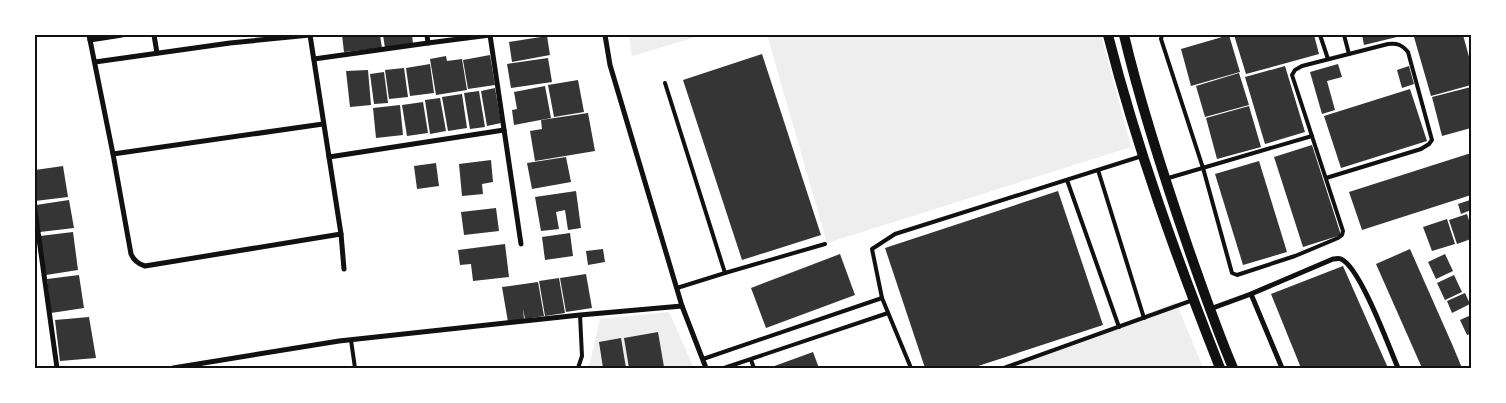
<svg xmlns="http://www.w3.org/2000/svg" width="1506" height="403" font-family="Spectral,serif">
	<rect width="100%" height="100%" fill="#fff"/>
	<g fill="#eee">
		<path d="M629,35H703L632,56Z"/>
		<path d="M767,35H1101L1131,147L827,243Z"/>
		<path d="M1176,302L1203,368H1011Z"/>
		<path d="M669,312L694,368H587L591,359L600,319Z"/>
	</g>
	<g fill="#353535">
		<path d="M342,35H380L382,48L344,52Z"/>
		<path d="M383,35H412L413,44L385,48Z"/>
		<path d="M1229,35L1240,72L1191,86L1181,49Z"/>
		<path d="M1234,35H1314L1319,54L1246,74Z"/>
		<path d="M1362,35H1401V36L1364,45Z"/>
		<path d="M1422,35H1463L1471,64V85L1431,96L1414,37Z"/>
		<path d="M547,36L550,55L512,62L509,42Z"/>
		<path d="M762,54L821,235L742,260L683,80Z"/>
		<path d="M490,55L495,85L468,89L463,60Z"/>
		<path d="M446,56L447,61L462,59L467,90L436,95L430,59Z"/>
		<path d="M548,58L552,82L511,88L507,64Z"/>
		<path d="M430,64L434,93L410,96L406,68Z"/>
		<path d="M1338,64L1342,77L1327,81L1335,110L1322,114L1310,72Z"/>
		<path d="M1285,66L1305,132L1265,144L1245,77Z"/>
		<path d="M1409,66L1414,84L1402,88L1397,70Z"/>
		<path d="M404,68L408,97L389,99L385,70Z"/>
		<path d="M368,70L371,105L350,107L346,71Z"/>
		<path d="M384,72L388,103L374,104L370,74Z"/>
		<path d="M1239,73L1249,105L1205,117L1196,86Z"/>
		<path d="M578,80L584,112L554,117L548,85Z"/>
		<path d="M545,86L551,118L514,125L512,110L517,109L514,92Z"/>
		<path d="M1471,87V128L1442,136L1432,97Z"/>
		<path d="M495,88L501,123L487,126L481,91Z"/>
		<path d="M1410,89L1427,141L1341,168L1324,116Z"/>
		<path d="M479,91L485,127L470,129L464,93Z"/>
		<path d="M462,94L467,128L448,131L442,97Z"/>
		<path d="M440,98L446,131L430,134L425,100Z"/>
		<path d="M423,102L428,133L407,136L402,105Z"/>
		<path d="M400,105L403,135L376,138L373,108Z"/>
		<path d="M1249,106L1261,147L1217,159L1206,118Z"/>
		<path d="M588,113L595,151L535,161L530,131L542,129L541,120Z"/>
		<path d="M1312,145L1341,235L1303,247L1274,157Z"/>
		<path d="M1471,153V195L1362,230L1349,192Z"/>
		<path d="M566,157L571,182L532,189L527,163Z"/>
		<path d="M491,160L493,182L482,184L483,194L462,196L459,164Z"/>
		<path d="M1259,161L1287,252L1243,265L1215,174Z"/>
		<path d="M436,163L439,186L417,189L414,166Z"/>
		<path d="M63,166L68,197L35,201V170Z"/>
		<path d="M576,191L581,228L568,230L565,210L556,212L559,229L541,231L535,197Z"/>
		<path d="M1058,191L1103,325L972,368H925L885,248Z"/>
		<path d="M69,200L74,228L40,232L36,205Z"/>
		<path d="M1470,200L1471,210L1461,214L1458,204Z"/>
		<path d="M496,208L499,231L464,235L461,212Z"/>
		<path d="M1467,214L1471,227V239L1457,244L1449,220Z"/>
		<path d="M1447,219L1455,244L1432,251L1423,227Z"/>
		<path d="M73,232L78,270L46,275L40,236Z"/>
		<path d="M570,233L573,256L545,260L542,237Z"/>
		<path d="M505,244L509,277L473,281L471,264L460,265L458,250Z"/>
		<path d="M603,249L605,262L588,265L586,251Z"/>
		<path d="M1410,249L1452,344L1462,368H1422L1376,264Z"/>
		<path d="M840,254L855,295L766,328L751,288Z"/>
		<path d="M1445,254L1453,271L1436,279L1428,262Z"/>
		<path d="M1343,266L1388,368H1301L1271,294Z"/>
		<path d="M586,274L592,308L566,312L560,278Z"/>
		<path d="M79,275L84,308L51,313L47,279Z"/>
		<path d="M1454,275L1462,292L1445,300L1437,283Z"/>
		<path d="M559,278L565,313L545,316L539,281Z"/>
		<path d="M538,282L544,316L525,319L523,309L524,319L508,322L502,287Z"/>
		<path d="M1465,293L1470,304L1452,313L1447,301Z"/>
		<path d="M1471,315V334L1467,335L1460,320Z"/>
		<path d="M89,317L96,358L60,361L55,320Z"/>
		<path d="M658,332L664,367L629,368L624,338Z"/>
		<path d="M621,338L626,368H603L599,342Z"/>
		<path d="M813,352L819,368H769Z"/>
	</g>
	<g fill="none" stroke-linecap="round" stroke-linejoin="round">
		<g stroke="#111" stroke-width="4">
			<path d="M1162,35L1161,39L1203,168L1232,273L1237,275L1295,256L1338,238L1342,235L1343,231C1326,179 1309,127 1292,75L1295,70L1302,66L1388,44C1398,43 1402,45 1408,52L1432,140L1429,144L1421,149L1326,178"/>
			<path d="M1320,35L1328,59"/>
			<path d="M1344,35L1349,54"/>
			<path d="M665,83L725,273L677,288"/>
			<path d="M1098,170L1144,318"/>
			<path d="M1165,179L1312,136"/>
			<path d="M1067,180L1119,327"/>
			<path d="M725,273L825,244"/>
			<path d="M351,340L355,368"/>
			<path d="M703,359L882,298"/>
			<path d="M751,360L754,368"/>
			<path d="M578,368L582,356L580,315"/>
			<path d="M724,368L888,313"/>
			<path d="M911,368L882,298L872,249L895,234L1142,156"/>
			<path d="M1004,368L1193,300"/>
		</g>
		<g stroke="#111" stroke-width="5">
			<path d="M89,35L113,154L131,254C134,261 138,264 145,266L341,234"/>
			<path d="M154,35L157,53"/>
			<path d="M310,35L341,234L344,269"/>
			<path d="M490,35L521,244"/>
			<path d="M605,35L610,65L682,306L706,368"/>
			<path d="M90,40L122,35"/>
			<path d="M428,43L490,35"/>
			<path d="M314,59L428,43L427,35"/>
			<path d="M95,62L230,43L310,35"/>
			<path d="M113,154L323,124"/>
			<path d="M329,157L504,130"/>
			<path d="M35,210L57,368"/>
			<path d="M1251,294L1282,368"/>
			<path d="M1210,309L1251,294L1333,259C1336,259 1338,258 1341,259C1360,267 1389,347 1398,368"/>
			<path d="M173,368L339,341L580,315L682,306"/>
		</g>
		<g stroke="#111" stroke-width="10">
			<path d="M1108,35C1137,149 1177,259 1220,368"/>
			<path d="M1124,35C1141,107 1164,177 1188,247C1202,287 1216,328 1233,368"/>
		</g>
	</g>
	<rect width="1506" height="403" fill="none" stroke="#ffffff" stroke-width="72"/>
	<rect x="36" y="36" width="1434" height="331" fill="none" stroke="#111" stroke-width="2"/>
</svg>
